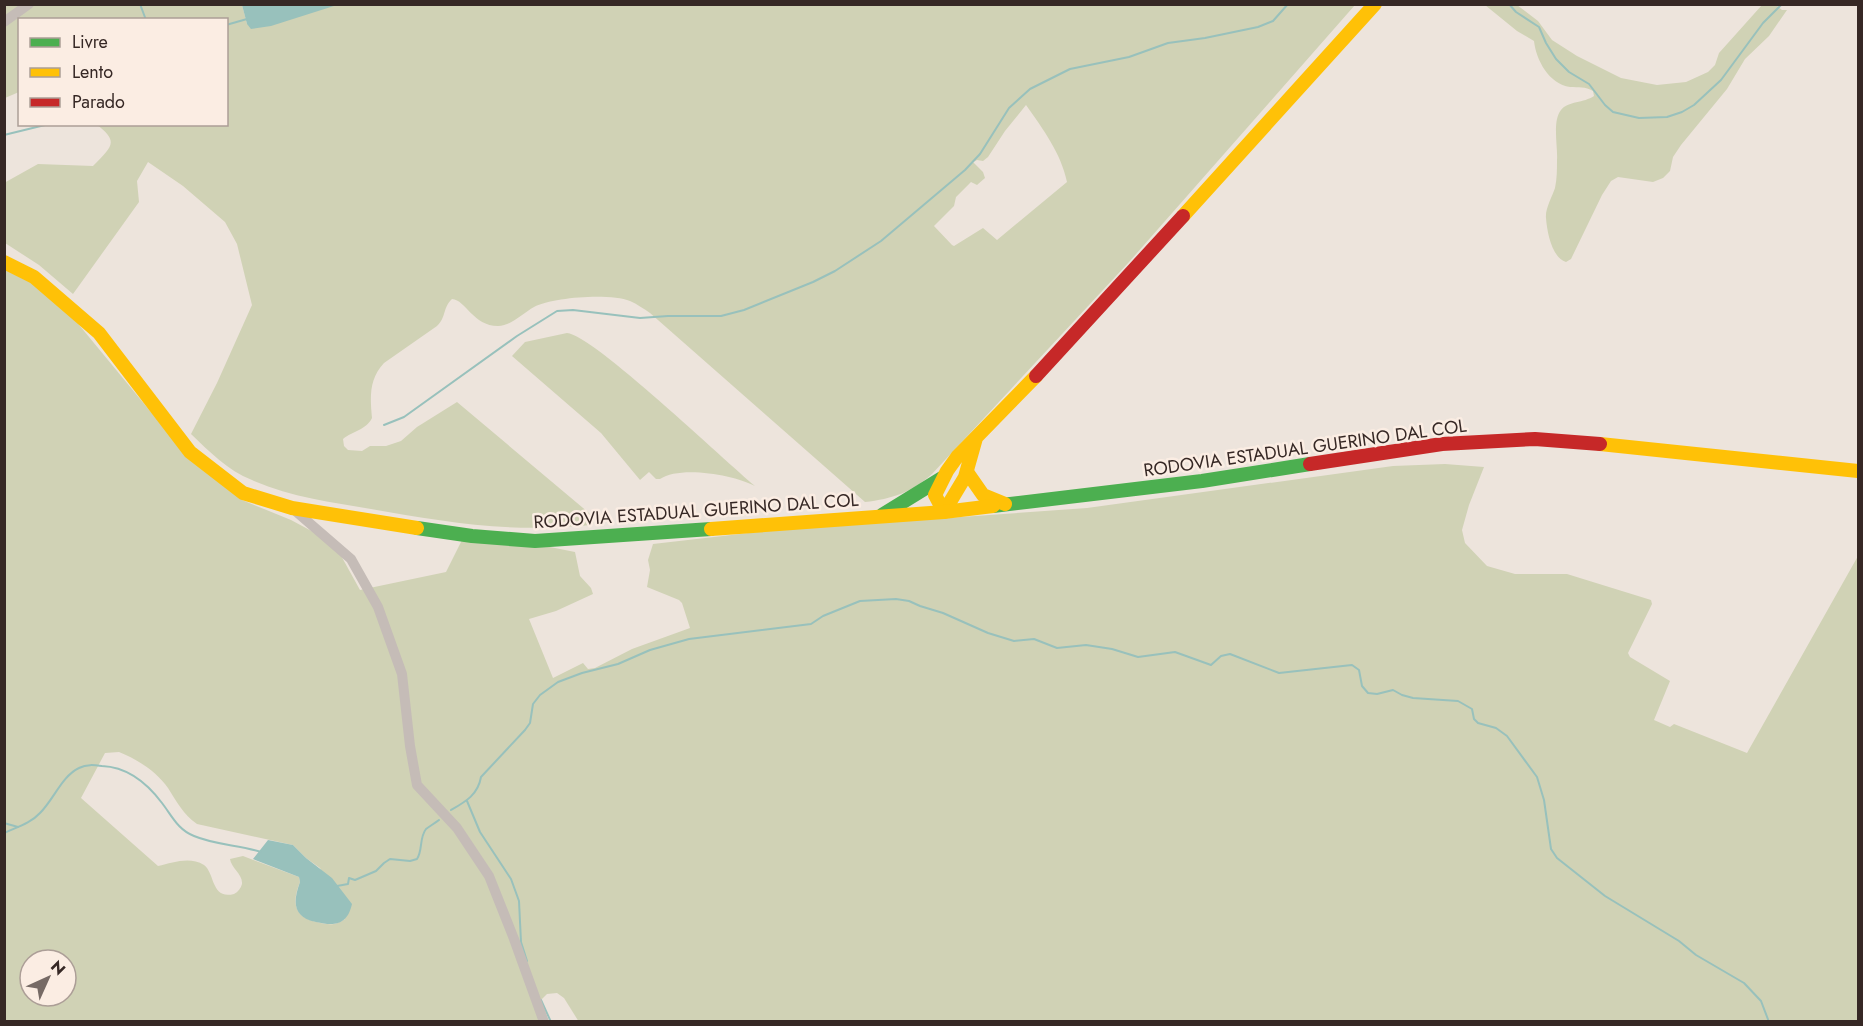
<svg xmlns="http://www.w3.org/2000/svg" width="1863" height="1026" font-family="Jost,sans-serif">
	<rect width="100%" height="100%" fill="#ede4dc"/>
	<g fill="#d0d2b5" fill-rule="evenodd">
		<path d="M337,4L1355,5L1129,262L932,474C912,492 892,499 865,502L650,313C644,309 637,304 630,301C610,293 553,297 534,307C523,313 511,326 498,326C473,326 466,300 452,299C442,309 447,316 437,326L384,363C369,379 370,397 372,418C366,430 353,431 343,439L344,446L348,450L362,451L370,446H386L401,441L417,427L457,402L589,513L594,521L593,524C583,527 572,526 561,527C498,531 433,520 371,509C331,502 290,497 252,480C227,470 210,452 191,434L217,383L252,305L237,244L225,222L183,186L148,162L137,181L139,202L73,294L39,265L5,243L4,183L38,164L93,166C111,147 120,142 97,125L226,124V20H20L19,92L5,98V5H242L247,24L305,14ZM1026,105C1043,129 1061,153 1067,182L997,240L983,228L954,246L952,245L934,226L954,206L956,197L971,182L977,185L985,178L983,172L973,162L977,160L983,161L988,157L1005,131Z"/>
		<path d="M1485,5H1517L1538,21L1552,40L1577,56L1621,78L1657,85L1686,82L1708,72L1715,65L1719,53L1762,5H1776L1782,10H1787L1769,36L1745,59L1727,89L1681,145L1673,157L1670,171L1663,178L1653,182L1618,177L1611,181L1602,195L1571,259L1566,262C1552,258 1547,232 1546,218C1545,209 1552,197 1555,188C1557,179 1557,169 1557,160C1558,147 1552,121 1561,110C1568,101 1584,103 1594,96L1593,91C1585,86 1579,88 1570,87C1549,84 1536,60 1534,41L1517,31Z"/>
		<path d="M4,259L75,320L150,411L242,500L291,520L319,535L339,552L360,590L446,572L462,540L550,547L575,552L580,576L591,588L593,594L556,611L529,619L553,678L583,663L588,669L595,668L632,649L690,628L682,603L679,600L647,587L650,570L648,560L653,544L776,530L1087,508L1393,466L1445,464L1484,467L1469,505L1462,530L1465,543L1487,566L1515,574H1567L1651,600L1652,604L1628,653L1630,657L1670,681L1654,720L1670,727L1674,724L1747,753L1858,556V1021L579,1022L564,998L557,993L547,994L539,1002L541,1021H5ZM119,752C137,759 157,772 168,788C177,802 183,814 197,824L293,845L306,858L320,868L345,919C335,926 329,925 317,922C293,917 292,902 300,882L299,877L243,856L230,859C231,868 243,874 242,884C241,888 238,892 234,894C211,900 215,873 204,865C189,856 173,863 158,866L81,798L105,753ZM30,960H66V996H30Z"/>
		<path d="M567,333C592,334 727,463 755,486C735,475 680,465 660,479H656L649,472L640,480L601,433L512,356L525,342Z"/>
	</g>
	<g fill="#98c1bc">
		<path d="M242,5V4L337,5L271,26L251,29L247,24Z"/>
		<path d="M268,840L293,845L306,858L332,878L352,904C347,926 334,926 316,922C292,917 293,901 300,882L299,877L253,859Z"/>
	</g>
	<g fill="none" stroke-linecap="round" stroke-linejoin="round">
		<g stroke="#98c1bc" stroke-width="2">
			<path d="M140,4L146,20"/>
			<path d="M1509,4L1516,12L1539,27L1546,43L1556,59L1569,72L1589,84L1605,105L1613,112L1639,118L1667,117L1682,112L1694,105L1721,80L1763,23L1782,4"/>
			<path d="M226,25L247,19"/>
			<path d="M4,135L49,124"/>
			<path d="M384,425L404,417L517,336L557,311L573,310L640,318L668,316H721L744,310L813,282L835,271L881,241L965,170L980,154L1009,108L1030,89L1070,69L1129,57L1168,43L1205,38L1258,27L1273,21L1288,4"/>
			<path d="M467,801L480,832L511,879L519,901L521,942L527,961"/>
			<path d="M451,810C465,802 478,795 481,777L525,730L530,723L533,704L540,695L558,682L582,673L618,664L650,650L689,639L811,624L823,616L860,601L896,599L909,601L920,606L943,613L988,633L1014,641L1034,639L1057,648L1086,645L1112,649L1138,657L1175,652L1211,665L1221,656L1230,654L1279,673L1352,665L1359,670L1362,686L1368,693L1377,694L1393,690L1402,695L1413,698L1458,701L1472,709L1474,719L1478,723L1496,728L1507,736L1537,777L1544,800L1551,849L1557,858L1605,896L1679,941L1696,955L1744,983L1761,1001L1769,1022"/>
			<path d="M4,823L18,827"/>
			<path d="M4,833C17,827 31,823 40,813C54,799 62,776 79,768C87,764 94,765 102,766C127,767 147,783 162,803C172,816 178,830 194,836C215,845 240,845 261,852"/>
			<path d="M337,886L348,884L349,878L355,880L376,871L384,863L390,859L410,861L417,859C423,850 419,838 426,829C430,826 435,823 439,820"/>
			<path d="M541,1000L551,1022"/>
		</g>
		<g stroke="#c5bcb7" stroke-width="10">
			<path d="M4,22L29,4"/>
			<path d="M292,508L351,559L378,607L402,674L410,746L417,785L457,828L489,876L514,939L544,1022"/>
		</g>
		<g stroke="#4caf50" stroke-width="14">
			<path d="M993,506L1202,481L1310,464"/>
			<path d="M882,515L942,478"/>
			<path d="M417,528L472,536L535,541L711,529"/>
		</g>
		<g stroke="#ffc107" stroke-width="14">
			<path d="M1183,216L1375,4"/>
			<path d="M4,262L34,277L99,333L190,452L243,493L292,508L417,528"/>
			<path d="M976,438L965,477L944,512L935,495L947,471L957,457L1036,376"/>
			<path d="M1600,444L1858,471"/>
			<path d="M967,472L983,495L1005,504"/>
			<path d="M711,529L944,512L993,506"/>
		</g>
		<g stroke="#c62828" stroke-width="14">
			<path d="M1036,376L1183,216"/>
			<path d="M1310,464L1442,444L1535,439L1600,444"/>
		</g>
	</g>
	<g text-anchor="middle" stroke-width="5" stroke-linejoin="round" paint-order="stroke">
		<g font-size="18" fill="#362825" stroke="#fbede3">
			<text transform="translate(1305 448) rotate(-8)" y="6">RODOVIA ESTADUAL GUERINO DAL COL</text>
			<text transform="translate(696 511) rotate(-4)" y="6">RODOVIA ESTADUAL GUERINO DAL COL</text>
		</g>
	</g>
	<rect width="1863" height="1026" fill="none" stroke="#362825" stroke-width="12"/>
	<rect x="18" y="18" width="210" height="108" fill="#fbede3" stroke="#ac9e97" stroke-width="1.5"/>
	<rect x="30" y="38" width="30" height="9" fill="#4caf50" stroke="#ac9e97" stroke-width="1.5"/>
	<text x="72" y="48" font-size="18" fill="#362825">Livre</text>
	<rect x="30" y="68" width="30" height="9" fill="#ffc107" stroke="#ac9e97" stroke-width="1.5"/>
	<text x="72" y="78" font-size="18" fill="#362825">Lento</text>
	<rect x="30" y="98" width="30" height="9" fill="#c62828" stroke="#ac9e97" stroke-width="1.5"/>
	<text x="72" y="108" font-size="18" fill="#362825">Parado</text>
	<g transform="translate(48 978) rotate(45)"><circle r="28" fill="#fbede3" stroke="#ac9e97" stroke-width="1.5"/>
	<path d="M0-4.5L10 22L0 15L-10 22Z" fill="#766a65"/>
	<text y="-9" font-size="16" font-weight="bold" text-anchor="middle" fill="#362825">N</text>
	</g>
</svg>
